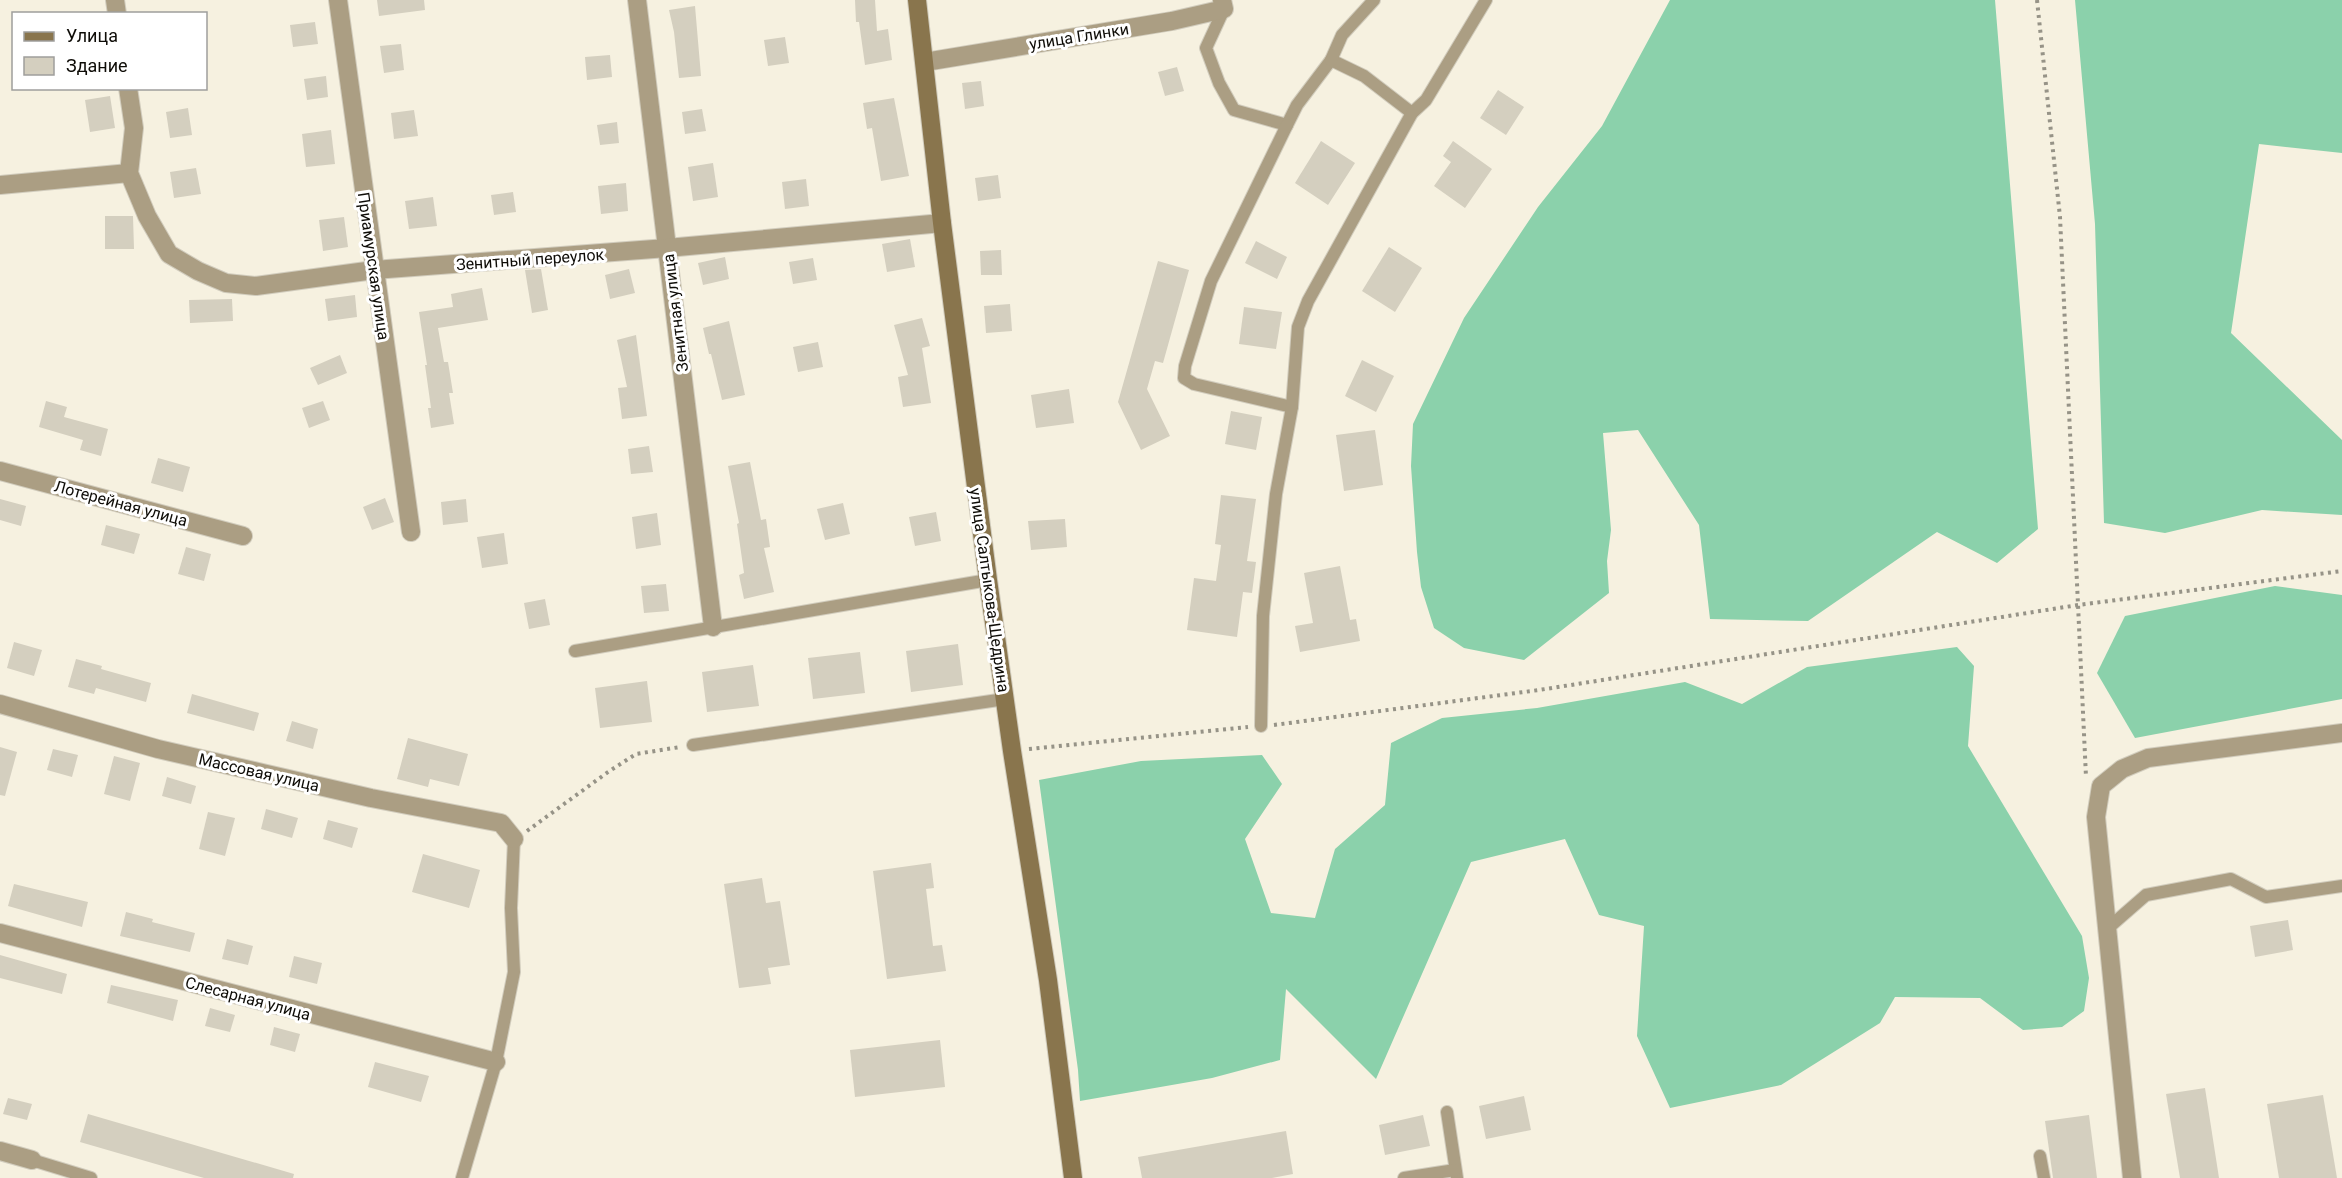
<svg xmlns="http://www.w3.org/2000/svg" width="2342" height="1178" font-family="Roboto,sans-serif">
	<rect width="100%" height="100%" fill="#f6f1e0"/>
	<g fill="#8bd1ab">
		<path d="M1670,0H1995L2038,529L1997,563L1937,532L1808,621L1710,619L1699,525L1638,430L1603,433L1611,530L1607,561L1609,593L1524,660L1464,648L1434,628L1421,587L1417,552L1411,466L1413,424L1464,318L1538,207L1602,126Z"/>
		<path d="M2075,0H2342V153L2259,144L2231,333L2342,440V515L2262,510L2165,533L2104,523L2095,224Z"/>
		<path d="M2275,586L2342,595V699L2135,738L2097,673L2125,616Z"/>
		<path d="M1957,647L1974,666L1968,746L2082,936L2089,978L2084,1011L2062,1027L2023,1030L1980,998L1895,997L1880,1023L1781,1085L1670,1108L1637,1036L1644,926L1599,915L1565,839L1471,862L1376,1079L1286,989L1280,1060L1212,1078L1080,1101L1078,1070L1039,780L1141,761L1262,755L1282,784L1245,839L1271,913L1315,918L1335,849L1385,805L1391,743L1442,718L1537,708L1685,682L1742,704L1807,667Z"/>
	</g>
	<g fill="#d4cfbf">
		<path d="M377,0H424L425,10L379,16Z"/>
		<path d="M855,0H875L877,31L888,29L892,60L865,65L859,22H856Z"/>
		<path d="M695,6L701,76L679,78L674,32L669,10Z"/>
		<path d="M315,22L318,44L293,47L290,25Z"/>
		<path d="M785,37L789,63L768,66L764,40Z"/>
		<path d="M401,44L404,70L384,73L380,46Z"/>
		<path d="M610,55L612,77L587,80L585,57Z"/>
		<path d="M1177,67L1184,91L1165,96L1158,72Z"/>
		<path d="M326,76L328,97L307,100L304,79Z"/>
		<path d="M981,81L984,106L965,109L962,83Z"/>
		<path d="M1498,90L1524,107L1506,135L1480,118Z"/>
		<path d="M110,96L115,128L90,132L85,100Z"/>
		<path d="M894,98L909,176L881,181L872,128L867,129L863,103Z"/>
		<path d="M188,108L192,135L170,138L166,112Z"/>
		<path d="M702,109L706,131L685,134L682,112Z"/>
		<path d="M414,110L418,136L394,139L391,113Z"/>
		<path d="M617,122L619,143L600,145L597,125Z"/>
		<path d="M331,130L335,164L306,167L302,134Z"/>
		<path d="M1321,141L1355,163L1328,205L1295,183Z"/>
		<path d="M1453,141L1492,169L1465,208L1434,186L1451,162L1443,156Z"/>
		<path d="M713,163L718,197L693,201L688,167Z"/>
		<path d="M196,168L201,194L174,198L170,172Z"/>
		<path d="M998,175L1001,198L978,201L975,178Z"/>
		<path d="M806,179L809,206L785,209L782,182Z"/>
		<path d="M626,183L628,211L601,214L598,186Z"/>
		<path d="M513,192L516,212L494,215L491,195Z"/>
		<path d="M433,197L437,226L409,229L405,201Z"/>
		<path d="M105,216H133L134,249H105Z"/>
		<path d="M344,217L348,247L323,251L319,220Z"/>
		<path d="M910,239L915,267L887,272L882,244Z"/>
		<path d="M1256,241L1287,257L1277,279L1245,263Z"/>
		<path d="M1389,247L1422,268L1395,312L1362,291Z"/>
		<path d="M1001,250L1002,275H981L980,251Z"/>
		<path d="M725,257L729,279L703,285L698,263Z"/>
		<path d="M813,258L817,280L793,284L789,262Z"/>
		<path d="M1158,261L1189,270L1163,363L1155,361L1147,389L1170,436L1141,450L1118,402Z"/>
		<path d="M541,269L548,310L532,313L525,270Z"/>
		<path d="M629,269L635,293L610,299L605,275Z"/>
		<path d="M482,288L488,320L438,328L444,362H448L453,393H449L454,424L431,428L428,408H431L425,365H427L419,312L453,307L451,294Z"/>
		<path d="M355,295L357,317L328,321L325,299Z"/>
		<path d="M232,299L233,321L190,323L189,300Z"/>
		<path d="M1010,304L1012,331L986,333L984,306Z"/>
		<path d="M1244,307L1282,312L1276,349L1239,344Z"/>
		<path d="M922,318L930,346L922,348L931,403L903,407L898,377L908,375L894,325Z"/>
		<path d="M729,321L745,395L722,400L711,354H709L703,328Z"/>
		<path d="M636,335L647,416L622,419L618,388L627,387L617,340Z"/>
		<path d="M818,342L823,367L798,372L793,347Z"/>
		<path d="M340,355L347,373L318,385L310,368Z"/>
		<path d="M1362,360L1394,376L1376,412L1345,396Z"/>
		<path d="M1069,389L1074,423L1036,428L1031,395Z"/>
		<path d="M46,401L67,407L64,417L108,429L101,456L80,450L83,440L39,427Z"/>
		<path d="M323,401L330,420L309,428L302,408Z"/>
		<path d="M1231,411L1262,417L1256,450L1225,444Z"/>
		<path d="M1375,430L1383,485L1344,491L1336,435Z"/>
		<path d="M649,446L653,472L631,474L628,449Z"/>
		<path d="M158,458L190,467L183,492L151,483Z"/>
		<path d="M750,462L761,520L766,519L770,547L764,548L774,592L744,599L739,575L744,573L737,524L739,523L728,466Z"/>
		<path d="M1221,495L1256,499L1247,561L1256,562L1252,593L1243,592L1237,637L1187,630L1194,578L1216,581L1221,545L1215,544Z"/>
		<path d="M385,498L394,522L372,530L363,507Z"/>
		<path d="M0,499L26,506L21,526L0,520Z"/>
		<path d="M466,499L468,522L443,525L441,502Z"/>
		<path d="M843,503L850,534L825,540L817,509Z"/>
		<path d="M936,512L941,541L915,546L909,517Z"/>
		<path d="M657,513L661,545L636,549L632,517Z"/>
		<path d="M1065,519L1067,547L1031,550L1028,521Z"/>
		<path d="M106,525L140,534L134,554L101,545Z"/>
		<path d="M504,533L508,564L482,568L477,537Z"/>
		<path d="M186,547L211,554L204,581L178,574Z"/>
		<path d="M1340,566L1350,620L1356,619L1360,641L1300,652L1295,626L1313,623L1304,573Z"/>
		<path d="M666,584L669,611L644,613L641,586Z"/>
		<path d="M545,599L550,625L529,629L524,603Z"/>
		<path d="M14,642L42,650L34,676L7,668Z"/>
		<path d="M958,644L963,685L911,692L906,651Z"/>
		<path d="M860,652L865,693L813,699L808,658Z"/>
		<path d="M76,659L102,666L101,669L151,683L146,702L96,688L94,694L68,687Z"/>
		<path d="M753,665L759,706L707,712L702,672Z"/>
		<path d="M647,681L652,722L600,728L595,688Z"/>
		<path d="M192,694L259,713L254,731L187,713Z"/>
		<path d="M292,721L318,729L313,749L286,741Z"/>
		<path d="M408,738L468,754L459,786L430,779L428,787L397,779Z"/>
		<path d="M0,747L17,752L5,796L0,795Z"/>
		<path d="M53,749L78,755L72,777L47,770Z"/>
		<path d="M114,756L140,763L130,801L104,794Z"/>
		<path d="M167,777L196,786L191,804L162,796Z"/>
		<path d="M266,809L298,818L292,838L261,829Z"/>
		<path d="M208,812L235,818L225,856L199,849Z"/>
		<path d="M328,820L358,828L352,848L323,839Z"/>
		<path d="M423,854L480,870L469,908L412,892Z"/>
		<path d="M931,863L934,888L926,889L933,946L942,945L946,971L887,979L873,871Z"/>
		<path d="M762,878L766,903L780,901L790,965L768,968L771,984L739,988L724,884Z"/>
		<path d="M14,884L88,902L82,927L8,906Z"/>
		<path d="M126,912L153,919L152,922L195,933L190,952L120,936Z"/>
		<path d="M2288,920L2293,950L2255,957L2250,926Z"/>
		<path d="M227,939L253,946L248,965L222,959Z"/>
		<path d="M0,955L67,974L62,994L0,978Z"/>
		<path d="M294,956L322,963L317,984L289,977Z"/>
		<path d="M111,985L178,1000L173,1021L107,1003Z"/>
		<path d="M210,1008L235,1015L230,1032L205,1026Z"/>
		<path d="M274,1027L300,1034L295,1052L270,1045Z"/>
		<path d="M940,1040L945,1087L855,1097L850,1050Z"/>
		<path d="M375,1062L429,1076L421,1102L368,1087Z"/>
		<path d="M2205,1088L2219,1178H2180L2166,1094Z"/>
		<path d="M2323,1095L2337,1178H2279L2267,1104Z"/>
		<path d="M1524,1096L1531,1130L1486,1139L1479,1106Z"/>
		<path d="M8,1098L32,1104L27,1120L3,1114Z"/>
		<path d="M88,1114L294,1174L293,1178H204L80,1142Z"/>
		<path d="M1423,1115L1430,1146L1385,1155L1379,1125Z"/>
		<path d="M2089,1115L2097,1178H2053L2045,1121Z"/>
		<path d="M1286,1131L1293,1174L1272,1178H1142L1138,1157Z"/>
	</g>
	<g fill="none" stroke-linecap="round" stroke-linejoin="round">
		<defs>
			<g id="lane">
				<path d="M1224,9L1206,48L1219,83L1234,110L1287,125L1297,105L1331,60L1364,76L1412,113"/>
				<path d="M1331,60L1342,35L1374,0"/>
				<path d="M1287,125L1211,281L1185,366L1184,378L1194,384L1292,407"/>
				<path d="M575,651L988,580"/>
				<path d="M1261,726L1263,616L1276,494L1292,407L1298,327L1308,301L1412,113L1426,100L1486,0"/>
				<path d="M693,745L1005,699"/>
				<path d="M2107,929L2146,895L2231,879L2266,897L2342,886"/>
				<path d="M1447,1112L1457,1178"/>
				<path d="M2040,1156L2044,1178"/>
				<path d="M32,1160L91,1178"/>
				<path d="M462,1178L496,1062L514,972L511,908L514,839"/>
				<path d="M1404,1178L1455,1170"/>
			</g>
			<g id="street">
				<path d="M115,0L117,14"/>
				<path d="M338,0L411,532"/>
				<path d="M637,0L713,627"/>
				<path d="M925,62L1172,21L1224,9L1222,0"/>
				<path d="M128,88L134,128L129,173L147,216L169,254L198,271L226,283L256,286L374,270L667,248L942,223"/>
				<path d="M0,185L129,173"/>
				<path d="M0,471L243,536"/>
				<path d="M0,704L158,749L371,798L501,823L514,839"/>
				<path d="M0,933L496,1062"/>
				<path d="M0,1151L32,1160"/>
				<path d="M2132,1178L2096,817L2101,786L2122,769L2148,758L2342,733"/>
			</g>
			<path id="secondary" d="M917,0L942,223L988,580L1012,751L1048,980L1073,1178"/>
		</defs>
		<use href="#lane" stroke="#d1ccbd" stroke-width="14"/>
		<use href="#street" stroke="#d1ccbd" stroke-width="20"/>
		<use href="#secondary" stroke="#d1ccbd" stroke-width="20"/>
		<g stroke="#969387" stroke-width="4" stroke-dasharray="3 4.5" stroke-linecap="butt">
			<path d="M2037,0L2060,217L2086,777"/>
			<path d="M1274,725L1539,690L2078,605L2342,571"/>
			<path d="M1029,749L1248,727"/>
			<path d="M527,831L608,772L636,754L680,747"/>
		</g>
		<use href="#lane" stroke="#ab9e83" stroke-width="12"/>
		<use href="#street" stroke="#ab9e83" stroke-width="18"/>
		<use href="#secondary" stroke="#89754d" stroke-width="18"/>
	</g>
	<g text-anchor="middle" stroke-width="6" stroke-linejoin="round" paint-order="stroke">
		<g font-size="16" fill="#0e0c07" stroke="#fff">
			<text transform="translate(1079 36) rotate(-9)" y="6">улица Глинки</text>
			<text transform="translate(530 259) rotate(-4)" y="6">Зенитный переулок</text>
			<text transform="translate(374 266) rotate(82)" y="6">Приамурская улица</text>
			<text transform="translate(675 313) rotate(-97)" y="6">Зенитная улица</text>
			<text transform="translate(121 503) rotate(15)" y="6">Лотерейная улица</text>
			<text transform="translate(990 590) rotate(82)" y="6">улица Салтыкова-Щедрина</text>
			<text transform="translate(259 772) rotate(13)" y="6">Массовая улица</text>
			<text transform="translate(248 998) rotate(15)" y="6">Слесарная улица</text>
		</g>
	</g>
	<rect x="12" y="12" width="195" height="78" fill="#ffffff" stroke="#9f9e9c" stroke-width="1.5"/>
	<rect x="24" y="32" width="30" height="9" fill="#89754d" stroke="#9f9e9c" stroke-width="1.5"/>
	<text x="66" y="42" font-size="18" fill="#0e0c07">Улица</text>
	<rect x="24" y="57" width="30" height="18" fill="#d4cfbf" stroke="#9f9e9c" stroke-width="1.5"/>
	<text x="66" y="72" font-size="18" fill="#0e0c07">Здание</text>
</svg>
